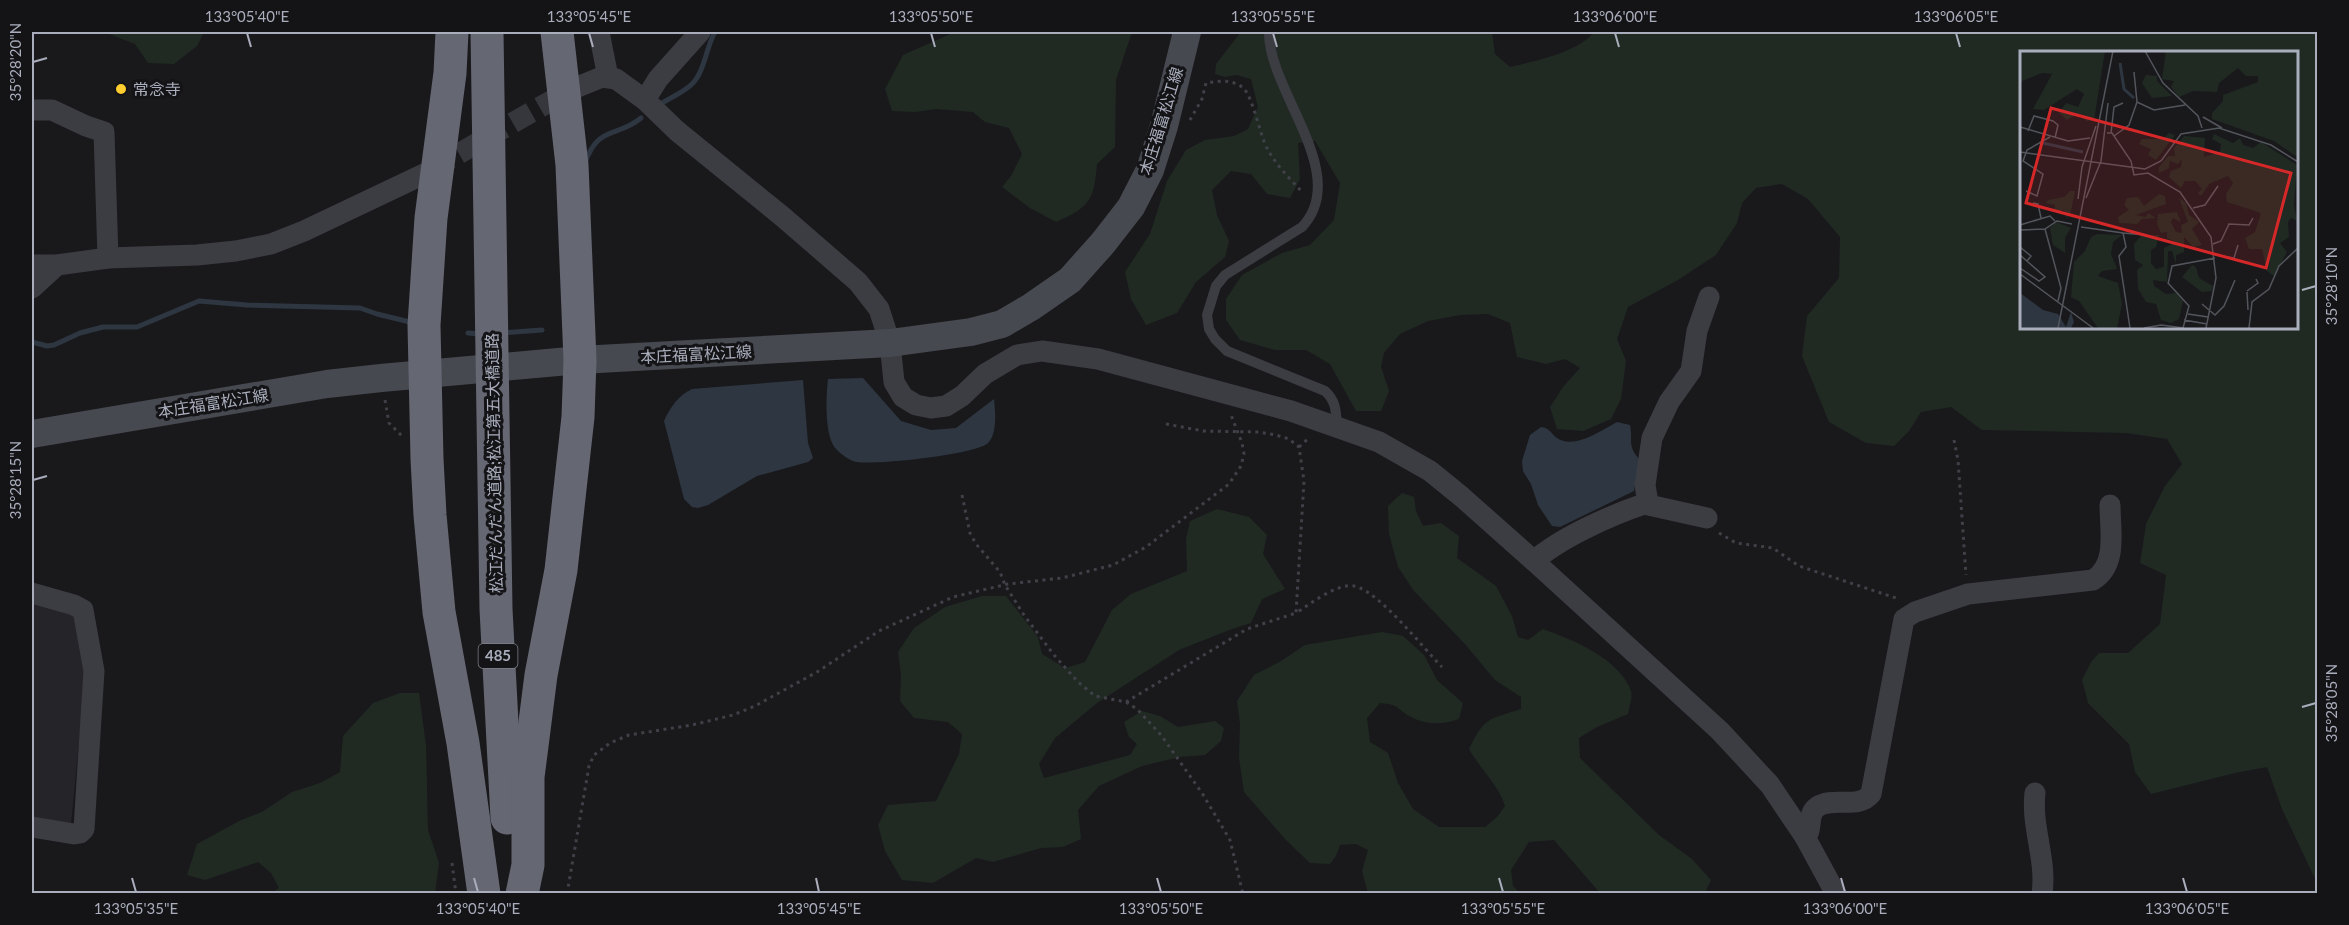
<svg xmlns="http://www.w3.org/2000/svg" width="2349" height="925" font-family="Lato,'Noto Sans JP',sans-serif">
	<rect width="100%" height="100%" fill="#19191c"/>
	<path fill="#252529" d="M32,601L66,609L76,620L86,671L71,824L32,817Z"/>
	<g fill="#202a23" fill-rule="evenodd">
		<path d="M104,32H204L197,46L174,64L148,63L135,44Z"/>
		<path d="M955,32H1132L1116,80L1115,147L1097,164C1094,200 1090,207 1056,222L1030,208L1002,187L1011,176L1022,154L1009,128L985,122L973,112L936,109L915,112L892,111L885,89L903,55Z"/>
		<path d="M1241,32H1492L1495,54L1510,67C1535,61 1579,52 1594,32H2317V883L2282,809L2267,767L2235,773L2151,794L2135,772L2129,744L2088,703L2082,680L2091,662L2099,653H2128L2160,624L2166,575L2140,563L2146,524L2165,486L2182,464L2167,439L2126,433L1982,430L1951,407L1921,412L1909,431L1894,446L1866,443L1829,422L1802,356L1807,316L1839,278L1840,237L1808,199L1782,184L1756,188L1742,203L1737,223L1716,255L1678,280L1628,307L1617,339L1626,361L1621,399L1611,419L1583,431L1557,429L1550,407L1563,387L1580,368L1565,359L1546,364L1517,357L1510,323L1488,314L1461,315L1428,321L1400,334L1384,353L1381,367L1389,391L1381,411H1356L1330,364L1306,350H1275L1240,340L1226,320V299L1242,275L1282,253L1310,245L1334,220L1340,183L1315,141L1298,143L1300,179L1290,198L1267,194L1251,174L1231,171L1212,190L1217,215L1229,241L1225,257L1196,282L1177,313L1146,325L1131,299L1125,272L1150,234L1167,181L1186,150L1205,140L1234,136L1248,129L1258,107L1251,79L1236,75L1225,77L1215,74L1216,64ZM2022,52H2296V327H2022Z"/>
		<path d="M1402,493L1414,497L1416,511L1423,526L1441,523L1459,536L1457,558L1496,586L1512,616L1518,637L1528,640L1543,629C1573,640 1619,658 1631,691C1633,697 1629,707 1628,714L1597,727L1579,738L1580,758L1659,835L1692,859L1711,880L1705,893H1600L1554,840L1529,842L1511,870L1513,886L1520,893H1368L1362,871L1368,850L1356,844L1340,845L1336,856L1330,864L1310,863L1285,839L1244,792L1239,758L1240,724L1237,701L1254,675L1281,661L1305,645L1382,632L1403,636L1424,655L1437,680L1463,703L1459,719C1443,725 1426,725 1411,717C1395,708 1401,705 1380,703L1367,718L1370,742L1388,753L1398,783L1413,809L1439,827H1485L1497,817L1505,806C1498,784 1480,769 1469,749C1485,717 1487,720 1521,709V697L1495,680L1464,643L1414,591L1398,567L1389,534L1388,506Z"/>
		<path d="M1217,509L1249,517L1267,535L1263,554L1285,589L1262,599L1251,623L1232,629L1179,650L1097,703L1055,738L1039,764L1044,778L1130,755L1137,744L1129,737L1124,722L1142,711L1160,716L1178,727L1215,721L1224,728L1221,741L1205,755L1180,757L1142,766L1099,786L1078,810L1081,839L1063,847L1041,848L993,862L976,858L933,883L902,880L885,851L878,825L888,805L936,801L959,754L962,734L948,722L914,718L900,701L901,674L898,652L914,628L945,607L982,596H1006L1038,637L1042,654L1065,668L1085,662L1112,610L1131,594L1187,571L1186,539L1190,521Z"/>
		<path d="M400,693H419L426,745L428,830L439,863L435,893H272L279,888L271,873L258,862L205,880L187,875L197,844L241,820L262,812L292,792L320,783L340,772L343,736L373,703Z"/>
	</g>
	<g fill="#2d3641">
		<path d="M863,378L901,421L931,430L956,428L994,399C995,411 998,433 988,443C975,455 875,465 857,462C850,461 842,455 837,450C824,438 826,396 828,379Z"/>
		<path d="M803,380L808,443L813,458L808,462L757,476L708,505L698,508L692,507L684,499L664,421C671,406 678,396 692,389Z"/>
		<path d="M1617,422L1630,425C1633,440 1627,446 1639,459L1634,491L1560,527L1552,526L1538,505L1531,484L1523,471L1522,461L1530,435L1541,427C1550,428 1550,433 1557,438C1574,450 1602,430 1617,422Z"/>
	</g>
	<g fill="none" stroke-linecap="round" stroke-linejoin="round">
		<g stroke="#2d3641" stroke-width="5">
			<path d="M659,105C669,98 683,93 692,84C705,71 706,47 715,32"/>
			<path d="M585,163C598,125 617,138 641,118"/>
			<path d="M468,333L480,334"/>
			<path d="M501,333L542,330"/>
			<path d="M32,342L47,346L54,345L80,333L103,327H137L199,301L247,305L360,308L377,314L410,322"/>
		</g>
		<path stroke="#36373c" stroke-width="21" stroke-dasharray="21 10" stroke-linecap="butt" d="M432,169L572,89"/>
		<g stroke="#404148" stroke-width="3" stroke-dasharray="3 4.5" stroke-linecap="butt">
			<path d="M1190,120L1202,99L1206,83C1218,81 1231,79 1242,87C1253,95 1259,134 1268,150C1277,166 1291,180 1303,193"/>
			<path d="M385,400L389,423L402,436"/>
			<path d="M1166,424L1203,431L1259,432L1276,435L1289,439L1299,447L1304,481L1296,613C1310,604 1337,583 1354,586C1379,591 1423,648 1442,667"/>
			<path d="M1954,440L1958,460L1966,575"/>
			<path d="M1299,447L1309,438"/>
			<path d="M962,495L970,533L976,544L1000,572L1005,585L1024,615L1054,655L1078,682L1095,696L1126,702L1137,709L1161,735L1202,793L1230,840L1243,894"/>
			<path d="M1719,533L1736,543L1773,548L1799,566L1899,599"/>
			<path d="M1126,702L1247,629L1296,613"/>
			<path d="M452,863L456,894"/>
			<path d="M567,894L589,766L594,755L610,743L629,735L692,725L733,715L755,706L817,672L879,631L953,597L1008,584L1062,578L1113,565L1146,547L1229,484L1241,466L1244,454L1242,443L1231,415"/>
		</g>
		<path stroke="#3c3c43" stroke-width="10" d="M1269,32C1268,91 1352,174 1302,227L1225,275L1216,286L1207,315L1209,329L1215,339L1227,351L1325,391C1336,401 1336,411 1337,426"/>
		<g stroke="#3c3c43" stroke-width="21">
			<path d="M599,32L608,77"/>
			<path d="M575,88L602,77L616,79L645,100L677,131L783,217L858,282L879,309L890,343L894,382L903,397L916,405L931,408L946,406L962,396L985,374L1017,355L1042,351L1098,359L1291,411L1379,442L1430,471L1462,497L1534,561L1720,731L1770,785L1805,837L1836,894"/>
			<path d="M645,100L658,79L700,32"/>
			<path d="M32,110H52L86,126L104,132L108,258"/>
			<path d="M32,265H57L108,258L197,255L236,251L271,244L304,231L424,174"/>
			<path d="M32,288L57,265"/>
			<path d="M1644,504L1707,518"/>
			<path d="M1534,561C1560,538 1611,515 1644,504L1647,497L1645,485L1652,438L1669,402L1691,371L1697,331L1709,297"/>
			<path d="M32,593L74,605L83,610L94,671L84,829L80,833L74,834L32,827"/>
			<path d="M2035,793C2031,828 2047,859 2042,894"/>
			<path d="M1805,837C1814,829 1806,815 1817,807C1833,796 1858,810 1871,794L1904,619L1915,612L1968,594L2093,580C2118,565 2110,530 2110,505"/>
		</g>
		<path stroke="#474951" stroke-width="28" d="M32,434L327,384L381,378L580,360L890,343L971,332L1002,324L1031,307L1070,280L1103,243L1131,207L1150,170L1164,126L1187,32"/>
		<g stroke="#656773" stroke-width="33">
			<path d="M452,32L450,73L431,218L424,325L427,459L430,515L439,612L463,743L484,894"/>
			<path d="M487,32L496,609L507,818"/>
			<path d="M522,894L528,865V777L541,675L561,570L578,417L580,360L572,165L557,32"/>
		</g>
	</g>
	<path fill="none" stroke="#aaaebc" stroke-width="2" d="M247,33L251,47M589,33L593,47M931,33L935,47M1273,33L1277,47M1615,33L1619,47M1956,33L1960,47M33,62L47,58M2302,290L2316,286M33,480L47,476M2302,707L2316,703M132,878L136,892M474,878L478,892M816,878L819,892M1157,878L1161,892M1499,878L1503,892M1841,878L1845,892M2183,878L2187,892"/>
	<circle fill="#ffce2e" stroke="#141417" stroke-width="2" cx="121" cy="89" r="6"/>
	<g text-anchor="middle" stroke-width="6" stroke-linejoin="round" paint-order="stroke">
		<rect fill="#141417" stroke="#7d808a" stroke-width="1.5" x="478.5" y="644" width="39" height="24" rx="4.5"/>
		<g font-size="15" font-weight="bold" fill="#aaaebc">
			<text x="498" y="661">485</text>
		</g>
		<g font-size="16" fill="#aaaebc" stroke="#141417" text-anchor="start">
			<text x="133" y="95">常念寺</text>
		</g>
		<g font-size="16" fill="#aaaebc" stroke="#141417">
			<text transform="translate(1161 121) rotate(-73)" y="6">本庄福富松江線</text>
			<text transform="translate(696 354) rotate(-3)" y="6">本庄福富松江線</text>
			<text transform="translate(213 403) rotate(-9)" y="6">本庄福富松江線</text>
			<text transform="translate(494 463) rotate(-91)" y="6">松江だんだん道路;松江第五大橋道路</text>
		</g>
	</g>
	<g transform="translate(2020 51)">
		<rect width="278" height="278" fill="#19191c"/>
		<path d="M0,0H85L74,69L67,70L57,63L47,69L39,62L46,52L58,56L64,43L57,38L24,59L13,58L32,23L22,22L2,30L0,39ZM146,0H277V106L254,90L192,68V62L203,50V44L238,31V25H226L218,17L199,32L197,41L173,40L159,46L151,36L154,30L142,28ZM126,24L137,25V30L152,45L132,47L122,32ZM149,82L155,84L136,109L128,104L131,98L119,93L122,88H143ZM194,83L213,92L220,87L223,94L233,97L241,91L277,114L274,154L277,170L271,167L268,171L269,186L260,192L267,201L254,225L247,220L242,198H229L225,187L235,181L241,162L207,151L206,143L213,132L208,125L189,133L181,145L178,142L182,138L175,130H165L161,137L149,126L151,120L161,116L162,108L158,113L150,110L149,117L139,122V116L148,105H155L154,97L164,85L185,87L184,106L200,101L201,93L192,88ZM50,140H55L50,165L46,166L44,159L34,161L35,154L26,152L28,149L44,146ZM139,143L145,145L146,153L116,164L126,166L128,162L136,167L122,168L117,173L99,172L98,166L109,159L104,154L107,147L118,146L124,155ZM159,147L166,152L169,164L179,171L172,178L182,194L173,196L164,186V201L156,204V213L152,200H148L147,231L133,229L134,235L146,243L156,242L163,250L159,268L151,272L141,269L136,253L126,251L118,238L117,219L123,214L115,209L114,193L121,185L139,184L136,196L131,199V212L136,218L144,216V197L156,191L147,187V181L141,182L137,173L138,163L157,161L161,171L153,167L151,171L156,181L162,182L161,174L168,171ZM36,171L51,177L45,187V202L33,194L30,177ZM77,183L102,184L93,191L91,203L97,218L82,220L78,225L98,232L102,253L97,277H78L59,250L51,246L54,211L65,200L71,186ZM172,214L176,216L179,227L193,235L192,240L182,241L162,226Z" fill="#202a23"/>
		<path d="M0,242L23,259L38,263L46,276L51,261L54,271L51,277H0Z" fill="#2d3641"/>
		<path fill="none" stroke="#2d3641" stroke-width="3" d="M100,12L104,38L114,47M23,92L63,101"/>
		<path fill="none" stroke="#53555c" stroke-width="1.5" d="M125,0L143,32L178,65L182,77M114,21L117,51M183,66L202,77M0,76L48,90L70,87M8,80L14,65L33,70L38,74L35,87M87,82H92L111,110L114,124L128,122L160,141L191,186L196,227L186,277M91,82L94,56L103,52M94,85L109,74L117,51L134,59L165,54M0,101L125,118L141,110L161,83L199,77L251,94L278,111M6,140L17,145L23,123L3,110L7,99L30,86M66,147L81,110L88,52M58,148L62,116L76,75M13,152L18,153L21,167M173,157L185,154L198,135M0,174L30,165L35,170M61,176L103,182L106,196L99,205L110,277M25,178L41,237L38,250M0,179L25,178L37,170L52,173M103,182L126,184M193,193L201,190L209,173L229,174L233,167M0,196L11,205L7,210M0,204L25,226L19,230L0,217M195,204L214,207L218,194M0,223L73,277M148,232L169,255L163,277M148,233L152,215L195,207M227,240L238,232L236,228M227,241L228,259M182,253L195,264L204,255L215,229M168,263L188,266M164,269L187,273M38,277L93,0M124,277L141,274L164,277M229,277L232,251L249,238L259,215L278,197"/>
		<path fill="#d62828" fill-opacity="0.15" stroke="#d62828" stroke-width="3" d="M31,57L271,122L246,217L6,152Z"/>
		<rect width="278" height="278" fill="none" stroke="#aaaebc" stroke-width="3"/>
	</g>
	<rect width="2349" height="925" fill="none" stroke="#141417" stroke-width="66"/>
	<rect x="33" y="33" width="2283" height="859" fill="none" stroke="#aaaebc" stroke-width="2"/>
	<g font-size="15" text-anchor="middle" fill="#aaaebc">
		<text x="247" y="22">133°05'40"E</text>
		<text x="589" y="22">133°05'45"E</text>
		<text x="931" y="22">133°05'50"E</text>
		<text x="1273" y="22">133°05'55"E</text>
		<text x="1615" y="22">133°06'00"E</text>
		<text x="1956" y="22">133°06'05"E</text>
		<text transform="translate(16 62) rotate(-90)" y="5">35°28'20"N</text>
		<text transform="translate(2332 286) rotate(-90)" y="5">35°28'10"N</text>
		<text transform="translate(16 480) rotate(-90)" y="5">35°28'15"N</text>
		<text transform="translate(2332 703) rotate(-90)" y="5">35°28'05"N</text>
		<text x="136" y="914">133°05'35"E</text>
		<text x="478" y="914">133°05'40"E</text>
		<text x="819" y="914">133°05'45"E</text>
		<text x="1161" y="914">133°05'50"E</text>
		<text x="1503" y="914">133°05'55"E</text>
		<text x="1845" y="914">133°06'00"E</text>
		<text x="2187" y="914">133°06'05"E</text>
	</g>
</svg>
